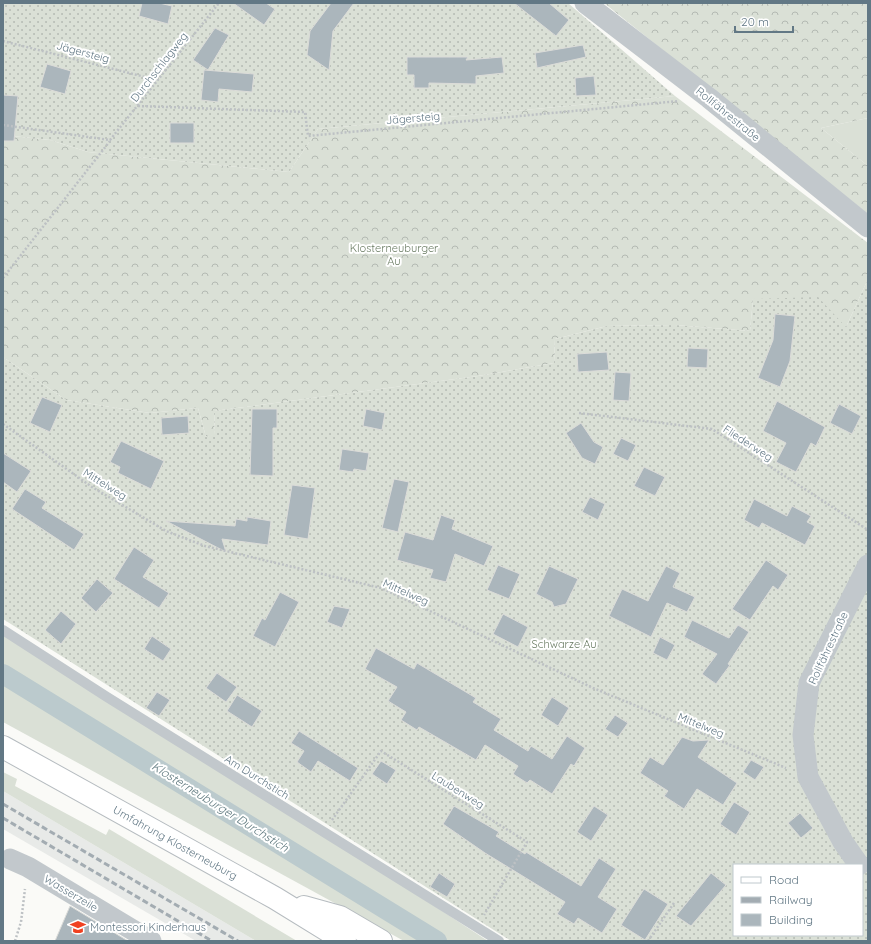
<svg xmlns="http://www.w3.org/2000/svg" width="871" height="944" font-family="Quicksand,sans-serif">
	<defs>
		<pattern id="forest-crowns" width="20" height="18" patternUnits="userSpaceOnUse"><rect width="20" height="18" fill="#dae0d6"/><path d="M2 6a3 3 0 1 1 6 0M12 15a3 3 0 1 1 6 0" fill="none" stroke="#b4bab3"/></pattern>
		<pattern id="garden-dots" width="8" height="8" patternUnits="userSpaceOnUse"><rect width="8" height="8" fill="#dae0d6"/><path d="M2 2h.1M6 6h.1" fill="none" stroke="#b4bab3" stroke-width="1.8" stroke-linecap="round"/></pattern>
	</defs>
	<rect width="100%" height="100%" fill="#fafaf7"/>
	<path fill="#e8eae8" d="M3,791L256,941H196L3,829Z"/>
	<g fill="#dae0d6">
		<path d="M868,118V166L821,128Z"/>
		<path d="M3,625L488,941H404L3,722Z"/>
		<path d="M3,772L17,779L15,786L106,835L109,829L297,941H256L3,791Z"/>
	</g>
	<g fill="url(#forest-crowns)">
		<path d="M604,3H868V118L821,128L868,166V214Z"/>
		<path d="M675,96L868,243V279L846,327L753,299L750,331L675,325L607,326L555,339L554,363L478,376L214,411L215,435L206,437L198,408L150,413L66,400L3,357V135L50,140L88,152L289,172L318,129Z"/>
	</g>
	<g fill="url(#garden-dots)" fill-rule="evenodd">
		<path d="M3,3H568L675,96L318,129L289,172L88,152L50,140L3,135Z"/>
		<path d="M868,279V941H511L3,619V357L66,400L150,413L198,408L206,437L215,434L214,411L478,376L554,363L555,339L607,326L675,325L750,331L753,299L818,297L846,327ZM734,865H862V935H734Z"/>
	</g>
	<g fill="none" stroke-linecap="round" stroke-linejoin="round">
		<path stroke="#bbcacd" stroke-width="20" d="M3,674L437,941"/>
	</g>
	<g fill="#abb6bc" stroke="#dcdcd9">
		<path d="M142,3H159L172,6L168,24L139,16Z"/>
		<path d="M233,3H266L275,9L264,25Z"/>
		<path d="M331,3H354L333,31L329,70L307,55L310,31Z"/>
		<path d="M514,3H549L569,20L556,36Z"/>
		<path d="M215,28L229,35L208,70L193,60Z"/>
		<path d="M583,45L586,57L537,68L535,53Z"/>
		<path d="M407,57H468L466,60L502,57L504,73L476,76V84L429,83V88H414V75H407Z"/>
		<path d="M47,64L71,71L65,94L40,87Z"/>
		<path d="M204,70L254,74L252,92L219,89L218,102L201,100Z"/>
		<path d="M594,76L596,95L576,96L575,78Z"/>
		<path d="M3,95L18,96L14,141H3Z"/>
		<rect x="170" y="123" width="24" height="20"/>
		<path d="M775,314L795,316L790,361L780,387L758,378L773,340Z"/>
		<path d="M688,348L708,349L707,368L687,367Z"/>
		<path d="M607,352L609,370L578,372L577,354Z"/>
		<path d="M615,372L631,373L629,401L613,400Z"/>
		<path d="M42,397L62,405L50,432L30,423Z"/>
		<path d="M777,401L825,427L816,446L811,443L796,472L776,462L786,443L763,431Z"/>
		<path d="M839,404L861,416L852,434L830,423Z"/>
		<path d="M252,409H277V428H273V476L250,475Z"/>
		<path d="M366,409L385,413L382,430L363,426Z"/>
		<path d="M188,416L189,433L162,435L161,418Z"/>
		<path d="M581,423L594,442L603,447L595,464L582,458L566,433Z"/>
		<path d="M621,438L636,445L628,461L613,454Z"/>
		<path d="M121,441L164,461L151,489L118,473L120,467L110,462Z"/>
		<path d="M342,449L369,453L366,471L354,469L353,472L339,470Z"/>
		<path d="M3,453L31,471L17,492L3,482Z"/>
		<path d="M644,467L665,477L655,496L634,486Z"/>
		<path d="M394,479L409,482L398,532L382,528Z"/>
		<path d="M292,485L315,488L308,539L284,535Z"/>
		<path d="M25,489L46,502L42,508L84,534L74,550L12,509Z"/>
		<path d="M590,497L605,504L598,520L582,512Z"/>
		<path d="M754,499L787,516L792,506L811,516L807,522L815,526L805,545L762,523L759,528L744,520Z"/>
		<path d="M441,515L455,520L452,529L493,546L484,566L455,554L446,582L430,578L433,570L397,560L405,532L433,540Z"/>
		<path d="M247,517L271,521L268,545L222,539L226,552L166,521L235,526L236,519L247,521Z"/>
		<path d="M134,547L154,560L143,577L169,593L159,608L114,579Z"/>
		<path d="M766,560L788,575L778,590L773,586L750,620L732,609Z"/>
		<path d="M498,565L520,574L509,599L487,590Z"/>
		<path d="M549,566L578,579L566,604L554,607L552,602L536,594Z"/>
		<path d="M666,566L680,573L673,587L695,597L687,612L667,603L651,637L609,616L622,589L648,601Z"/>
		<path d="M97,579L113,593L96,612L81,598Z"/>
		<path d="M280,592L299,602L275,647L253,636L262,618L265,620Z"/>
		<path d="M334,606L350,609L342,628L327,622Z"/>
		<path d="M61,611L76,624L61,644L45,630Z"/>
		<path d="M503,614L528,627L518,647L493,634Z"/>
		<path d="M692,620L729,638L738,625L749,632L728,664L730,665L716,684L702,674L717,654L684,637Z"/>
		<path d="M152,636L171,649L163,661L144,649Z"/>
		<path d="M660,637L675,645L667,660L653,653Z"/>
		<path d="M376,648L414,669L417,663L476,698L473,702L501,719L494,730L528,751L531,746L552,759L567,736L585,748L574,766L571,764L552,794L530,780L527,783L513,774L518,766L485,745L476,760L419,727L417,730L401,720L406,712L388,701L397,687L365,669Z"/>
		<path d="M217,673L237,687L226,702L206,688Z"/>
		<path d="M157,692L170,700L159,716L146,708Z"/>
		<path d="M237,695L262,711L252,727L227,711Z"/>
		<path d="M552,697L569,708L558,726L541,715Z"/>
		<path d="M615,715L628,723L618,737L605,729Z"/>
		<path d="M299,731L358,768L350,781L318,761L311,772L297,762L304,751L291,743Z"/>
		<path d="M682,737L693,741L709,740L698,757L737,783L723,805L697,789L684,809L664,796L668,791L640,773L650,757L663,765Z"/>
		<path d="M751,760L764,767L755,780L743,772Z"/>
		<path d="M381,761L396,770L387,784L372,774Z"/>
		<path d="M734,802L750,812L736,835L720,824Z"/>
		<path d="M454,806L499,832L496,836L525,854L526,852L581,886L599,858L616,869L598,897L617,909L602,933L578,918L574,924L557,914L565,902L485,853L443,824Z"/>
		<path d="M594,806L608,815L591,841L577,832Z"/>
		<path d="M800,813L813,828L801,838L788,823Z"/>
		<path d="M439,873L455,884L447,897L430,887Z"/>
		<path d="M711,873L726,885L691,926L676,916Z"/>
		<path d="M644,889L668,904L645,940L621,925Z"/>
		<path d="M70,906L128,941H55Z"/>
	</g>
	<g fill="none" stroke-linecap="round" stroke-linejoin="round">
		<defs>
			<g id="primary">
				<path id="s1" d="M3,747L275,898L345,941"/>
				<path d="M304,907L340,917L381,941"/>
			</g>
		</defs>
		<use href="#primary" stroke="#b6bcc0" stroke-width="24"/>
		<g stroke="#bdc1c4" stroke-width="2.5" stroke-dasharray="2 2" stroke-linecap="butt">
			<path d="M3,41L145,77L157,82"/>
			<path d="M138,106L305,112L308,136L679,101"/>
			<path d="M3,125L110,140L219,3"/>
			<path d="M3,278L110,141"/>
			<path d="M579,413L712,429L868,530"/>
			<path d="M3,424L92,487L166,531L205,546L381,588L593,688L786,768"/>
			<path d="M332,820L381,751L527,842L484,915"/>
			<path d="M15,941L21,922L25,889"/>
			<path d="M648,941L674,903"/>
		</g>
		<path stroke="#c2c8cc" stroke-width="10" d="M3,630L107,697L499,941"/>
		<g stroke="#c2c8cc" stroke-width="21">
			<path d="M585,3L709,98L868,227"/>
			<path d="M10,859L28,867L151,941"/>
			<path d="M859,865L843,842L808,777L803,735L809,683L868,565"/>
		</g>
		<use href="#primary" stroke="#fff" stroke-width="22"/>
		<g stroke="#a3acb2" stroke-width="3" stroke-dasharray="6 3" stroke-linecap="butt">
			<path d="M3,804L238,941"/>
			<path d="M3,818L212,941"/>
		</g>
	</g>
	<defs>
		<symbol id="school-bare" viewBox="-9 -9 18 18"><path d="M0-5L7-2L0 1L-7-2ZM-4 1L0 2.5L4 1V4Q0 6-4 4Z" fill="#f04121" stroke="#fff" stroke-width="2.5" paint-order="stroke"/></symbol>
	</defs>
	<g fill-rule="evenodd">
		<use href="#school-bare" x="67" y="916" width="22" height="22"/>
	</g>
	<g text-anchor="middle" stroke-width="4" stroke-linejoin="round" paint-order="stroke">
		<g font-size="11" fill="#627885" stroke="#fff">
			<text transform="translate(83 52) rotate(15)" y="4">Jägersteig</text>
			<text transform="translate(159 67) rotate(-52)" y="4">Durchschlagweg</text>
			<text transform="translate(728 114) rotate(39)" y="4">Rollfährestraße</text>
			<text transform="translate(413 118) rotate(-5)" y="4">Jägersteig</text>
			<text transform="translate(748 443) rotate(33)" y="4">Fliederweg</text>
			<text transform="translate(105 484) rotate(32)" y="4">Mittelweg</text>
			<text transform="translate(406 592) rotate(24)" y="4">Mittelweg</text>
			<text transform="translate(828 648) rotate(-65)" y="4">Rollfährestraße</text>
			<text transform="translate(701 725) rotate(22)" y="4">Mittelweg</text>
			<text transform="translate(257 777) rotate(32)" y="4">Am Durchstich</text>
			<text transform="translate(458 790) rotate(32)" y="4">Laubenweg</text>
			<text dy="4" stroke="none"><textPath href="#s1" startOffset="197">Umfahrung Klosterneuburg</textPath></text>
			<text transform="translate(71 893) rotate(31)" y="4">Wasserzeile</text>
		</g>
		<g font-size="11" fill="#697b62" stroke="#fff">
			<text x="394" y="252">Klosterneuburger<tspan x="394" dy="13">Au</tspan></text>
			<text x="564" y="648">Schwarze Au</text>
		</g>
		<g font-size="11" fill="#627885" stroke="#fff" text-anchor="start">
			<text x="90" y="931">Montessori Kinderhaus</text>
		</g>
		<g font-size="12" font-style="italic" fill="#5e787e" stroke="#fff">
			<text transform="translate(220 807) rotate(32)" y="4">Klosterneuburger Durchstich</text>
		</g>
	</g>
	<rect width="871" height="944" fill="none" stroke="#627885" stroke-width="8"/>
	<rect x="733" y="864" width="130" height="72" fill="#ffffff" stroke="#c0c9ce"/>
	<rect x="741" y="877" width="20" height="6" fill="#ffffff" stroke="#c0c9ce"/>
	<text x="769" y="884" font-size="12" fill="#627885">Road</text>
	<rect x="741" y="897" width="20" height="6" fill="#a3acb2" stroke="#c0c9ce"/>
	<text x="769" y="904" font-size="12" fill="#627885">Railway</text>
	<rect x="741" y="914" width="20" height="12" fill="#abb6bc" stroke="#c0c9ce"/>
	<text x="769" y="924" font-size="12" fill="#627885">Building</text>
	<path d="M735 26v6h58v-6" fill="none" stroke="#627885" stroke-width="2"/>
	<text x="741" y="26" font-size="12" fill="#627885" stroke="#ffffff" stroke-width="3" paint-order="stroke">20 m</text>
</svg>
